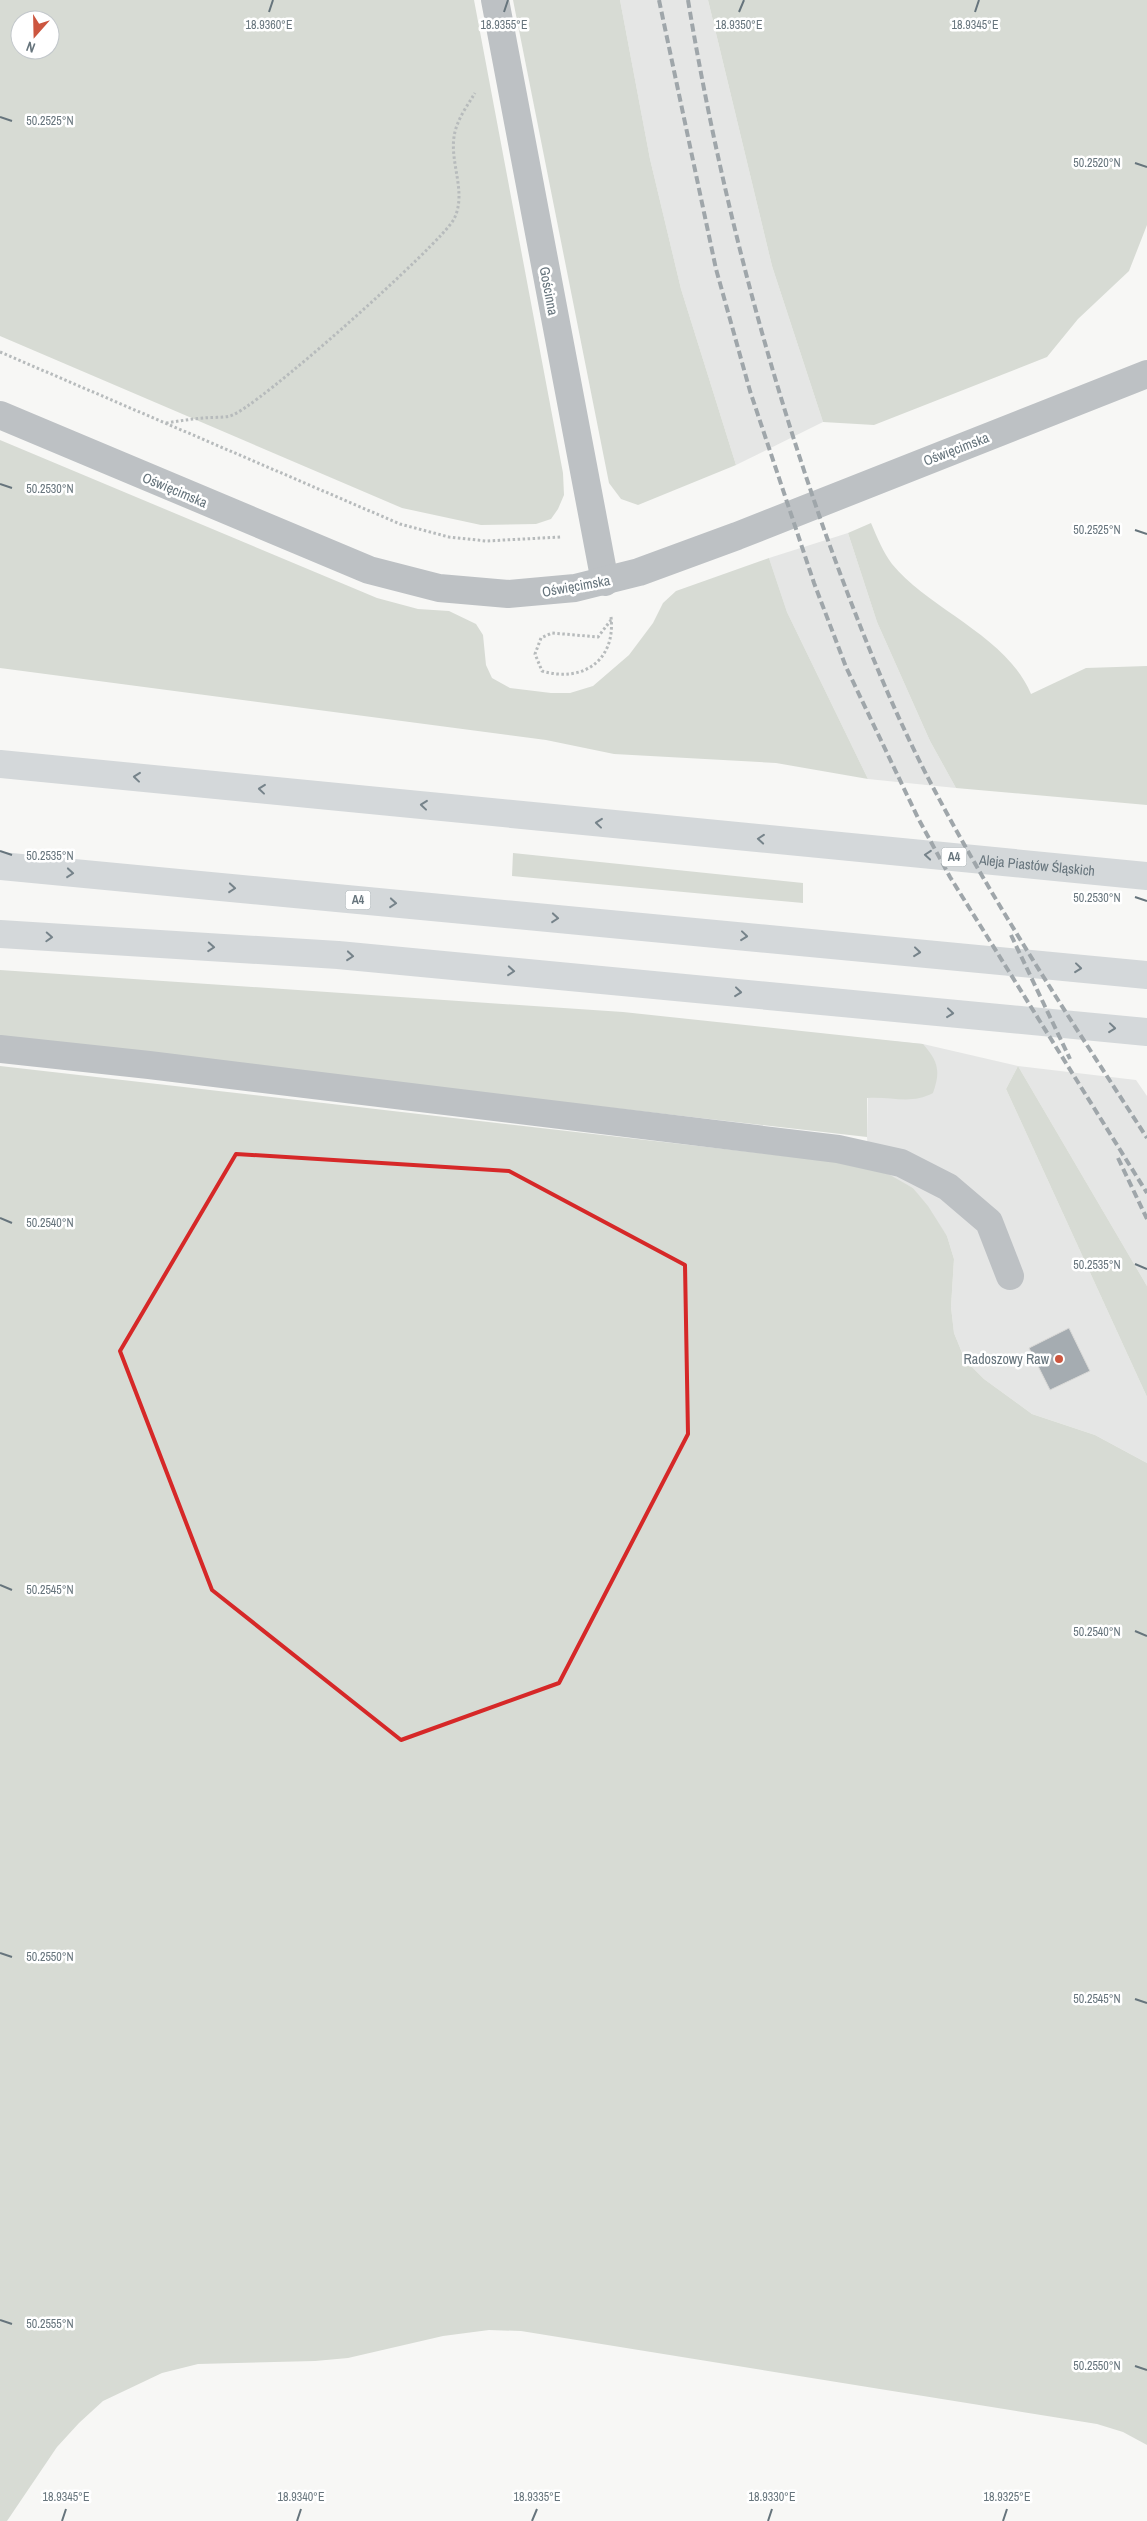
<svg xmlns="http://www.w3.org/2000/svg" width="1147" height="2521" font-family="'Archivo Narrow',sans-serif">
	<rect width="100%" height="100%" fill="#f7f7f5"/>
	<g fill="#e5e6e5">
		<path d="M620,0H708L772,266L823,422L736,465L681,289L650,159Z"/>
		<path d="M848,533L877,622L930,741L956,788L868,779L787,612L769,558Z"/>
		<path d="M869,1039L923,1044L1018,1066L1136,1080L1147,1096V1286L1018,1066L1006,1089L1147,1397V1463L1095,1435L1032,1414L984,1379L965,1360L954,1333L951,1307L954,1259L947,1236L913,1188L869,1167L867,1137Z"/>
	</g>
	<g fill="#d7dbd4" fill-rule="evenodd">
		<path d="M0,0H474L563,473L564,495L558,509L551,519L536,524L481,525L402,508L0,336ZM20,20H50V50H20Z"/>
		<path d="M513,0H620L650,159L681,289L736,465L638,505L621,499L609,483Z"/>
		<path d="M708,0H1147V225L1129,271L1078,319L1047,357L874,425L823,422L772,266Z"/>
		<path d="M0,440L377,598L418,609L449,611L476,624L483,635L486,665L492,678L510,688L551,693H570L593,686L629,655L653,623L663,603L676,591L769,558L787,612L868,779L776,763L614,754L546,740L0,668Z"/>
		<path d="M871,523C877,537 883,552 892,564C930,610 1007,636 1031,694L1086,668L1147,666V805L956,788L930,741L877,622L848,533Z"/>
		<path d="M513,853L803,883V903L512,876Z"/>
		<path d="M0,970L623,1012L923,1044C938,1061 941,1071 933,1093C911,1105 891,1096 867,1098V1137L0,1038Z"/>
		<path d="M0,1066L829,1161L869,1167L890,1175L913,1188L928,1206L947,1236L954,1259L951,1307L954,1333L965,1360L984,1379L1032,1414L1095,1435L1147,1463V2445L1123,2432L1097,2424L521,2331L489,2330L443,2336L348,2358L315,2361L198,2364L162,2373L103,2401L79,2423L57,2447L7,2521H0Z"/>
		<path d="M1018,1066L1147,1286V1397L1006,1089Z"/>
	</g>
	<path fill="#a5acb1" stroke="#d9d9d7" d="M1069,1328L1090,1371L1050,1390L1029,1348Z"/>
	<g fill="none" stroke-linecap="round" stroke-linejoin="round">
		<g stroke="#b7bbbc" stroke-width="3" stroke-dasharray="2.5 2.5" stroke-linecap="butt">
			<path d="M0,352L400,524L449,537L486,541L561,537"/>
			<path d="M166,423C179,421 191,419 204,418C212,417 222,418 230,416C255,410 441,244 454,219C467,193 450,164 454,137C456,121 467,106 475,93"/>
			<path d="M611,617C616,661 582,683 542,671L535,654L541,638L552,633L598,637L611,620"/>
		</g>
		<g stroke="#bdc1c4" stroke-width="28">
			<path d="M495,0L605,582"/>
			<path d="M0,415L369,570L439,588L508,594L575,588L639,572L737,536L1147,374"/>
			<path d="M0,1049L149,1065L838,1149L901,1163L948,1187L989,1222L1010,1276"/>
		</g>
		<g stroke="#d4d8da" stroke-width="28">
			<path id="s1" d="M0,764L1147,876"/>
			<path d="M0,866L1147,975"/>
			<path d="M0,934L338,955L1147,1032"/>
		</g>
		<g stroke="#9fa6aa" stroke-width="4" stroke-dasharray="8 4" stroke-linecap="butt">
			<path d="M659,0L716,269L750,391L814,583L846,667L918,818L950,877L1147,1193"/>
			<path d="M688,0C718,182 765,362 826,535C858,623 892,711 936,793C999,912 1074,1025 1147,1138"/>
			<path d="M1011,935L1070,1059"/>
			<path d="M1118,1158L1147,1219"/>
		</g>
	</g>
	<defs><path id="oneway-chevron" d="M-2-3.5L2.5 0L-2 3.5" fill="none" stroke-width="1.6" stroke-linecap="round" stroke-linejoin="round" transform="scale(1.25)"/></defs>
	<g stroke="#76838a">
		<use href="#oneway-chevron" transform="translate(137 777) rotate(-174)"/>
		<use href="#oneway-chevron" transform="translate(262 789) rotate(-174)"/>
		<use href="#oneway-chevron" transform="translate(424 805) rotate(-174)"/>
		<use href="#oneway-chevron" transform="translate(599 823) rotate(-174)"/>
		<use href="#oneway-chevron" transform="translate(761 839) rotate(-175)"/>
		<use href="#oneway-chevron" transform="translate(928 855) rotate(-175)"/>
		<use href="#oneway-chevron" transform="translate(70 873) rotate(5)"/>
		<use href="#oneway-chevron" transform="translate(232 888) rotate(5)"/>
		<use href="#oneway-chevron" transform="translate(393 903) rotate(5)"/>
		<use href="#oneway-chevron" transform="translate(555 918) rotate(5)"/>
		<use href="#oneway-chevron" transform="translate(744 936) rotate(6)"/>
		<use href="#oneway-chevron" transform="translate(49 937) rotate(3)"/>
		<use href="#oneway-chevron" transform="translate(211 947) rotate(4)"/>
		<use href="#oneway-chevron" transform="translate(917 952) rotate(6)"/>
		<use href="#oneway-chevron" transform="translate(350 956) rotate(5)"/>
		<use href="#oneway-chevron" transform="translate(1078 968) rotate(6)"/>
		<use href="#oneway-chevron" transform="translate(511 971) rotate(5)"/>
		<use href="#oneway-chevron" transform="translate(738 992) rotate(6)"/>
		<use href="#oneway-chevron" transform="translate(950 1013) rotate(6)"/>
		<use href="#oneway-chevron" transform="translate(1112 1028) rotate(6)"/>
	</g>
	<path fill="none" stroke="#d62828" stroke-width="4" stroke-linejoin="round" d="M236,1154L509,1171L685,1265L688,1434L559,1683L401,1740L212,1590L120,1351Z"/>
	<path fill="none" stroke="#66747c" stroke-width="2" d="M269,12L273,0M504,12L508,0M739,12L744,0M975,12L979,0M0,117L12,121M1135,163L1147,167M0,484L12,488M1135,530L1147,534M0,851L12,855M1135,897L1147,901M0,1218L12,1223M1135,1264L1147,1269M0,1585L12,1590M1135,1631L1147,1636M0,1953L12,1957M1135,1999L1147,2003M0,2320L12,2324M1135,2366L1147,2370M62,2521L66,2509M297,2521L301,2509M532,2521L537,2509M768,2521L772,2509M1003,2521L1007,2509"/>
	<circle fill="#cc563f" stroke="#fff" stroke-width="2" cx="1059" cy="1359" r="5"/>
	<g text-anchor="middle" stroke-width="5" stroke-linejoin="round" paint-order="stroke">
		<g fill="#fff" stroke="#949ea3" stroke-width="1">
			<rect x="941.5" y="847.5" width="25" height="19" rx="4"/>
			<rect x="345.5" y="890.5" width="25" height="19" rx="4"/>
		</g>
		<g font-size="12" font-weight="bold" fill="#66747c">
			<text x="954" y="861">A4</text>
			<text x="358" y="904">A4</text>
		</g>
		<g font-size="14" fill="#66747c" stroke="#fff">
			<text transform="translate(549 291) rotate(79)" y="5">Gościnna</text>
			<text transform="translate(956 449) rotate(-21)" y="5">Oświęcimska</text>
			<text transform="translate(175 490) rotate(23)" y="5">Oświęcimska</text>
			<text transform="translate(576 586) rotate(-10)" y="5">Oświęcimska</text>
			<text dy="5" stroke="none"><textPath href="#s1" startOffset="1042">Aleja Piastów Śląskich</textPath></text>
		</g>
		<g font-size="14" fill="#66747c" stroke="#fff" text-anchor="end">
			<text x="1049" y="1364">Radoszowy Raw</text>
		</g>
	</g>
	<g font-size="12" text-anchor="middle" fill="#66747c" stroke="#fff" stroke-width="5" stroke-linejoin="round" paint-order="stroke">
		<text x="269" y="29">18.9360°E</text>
		<text x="504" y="29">18.9355°E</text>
		<text x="739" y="29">18.9350°E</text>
		<text x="975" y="29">18.9345°E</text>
		<text x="50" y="125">50.2525°N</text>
		<text x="1097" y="167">50.2520°N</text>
		<text x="50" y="493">50.2530°N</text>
		<text x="1097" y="534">50.2525°N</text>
		<text x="50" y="860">50.2535°N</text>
		<text x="1097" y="902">50.2530°N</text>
		<text x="50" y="1227">50.2540°N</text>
		<text x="1097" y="1269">50.2535°N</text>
		<text x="50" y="1594">50.2545°N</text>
		<text x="1097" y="1636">50.2540°N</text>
		<text x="50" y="1961">50.2550°N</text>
		<text x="1097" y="2003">50.2545°N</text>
		<text x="50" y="2328">50.2555°N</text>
		<text x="1097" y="2370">50.2550°N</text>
		<text x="66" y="2501">18.9345°E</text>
		<text x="301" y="2501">18.9340°E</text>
		<text x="537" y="2501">18.9335°E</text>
		<text x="772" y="2501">18.9330°E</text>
		<text x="1007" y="2501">18.9325°E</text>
	</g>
	<g transform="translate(35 35) rotate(200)"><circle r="24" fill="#ffffff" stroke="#c2c7cb"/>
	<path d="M0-4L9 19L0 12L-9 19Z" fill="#cc563f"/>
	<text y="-8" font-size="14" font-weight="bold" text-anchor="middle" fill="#66747c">N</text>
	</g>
</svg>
